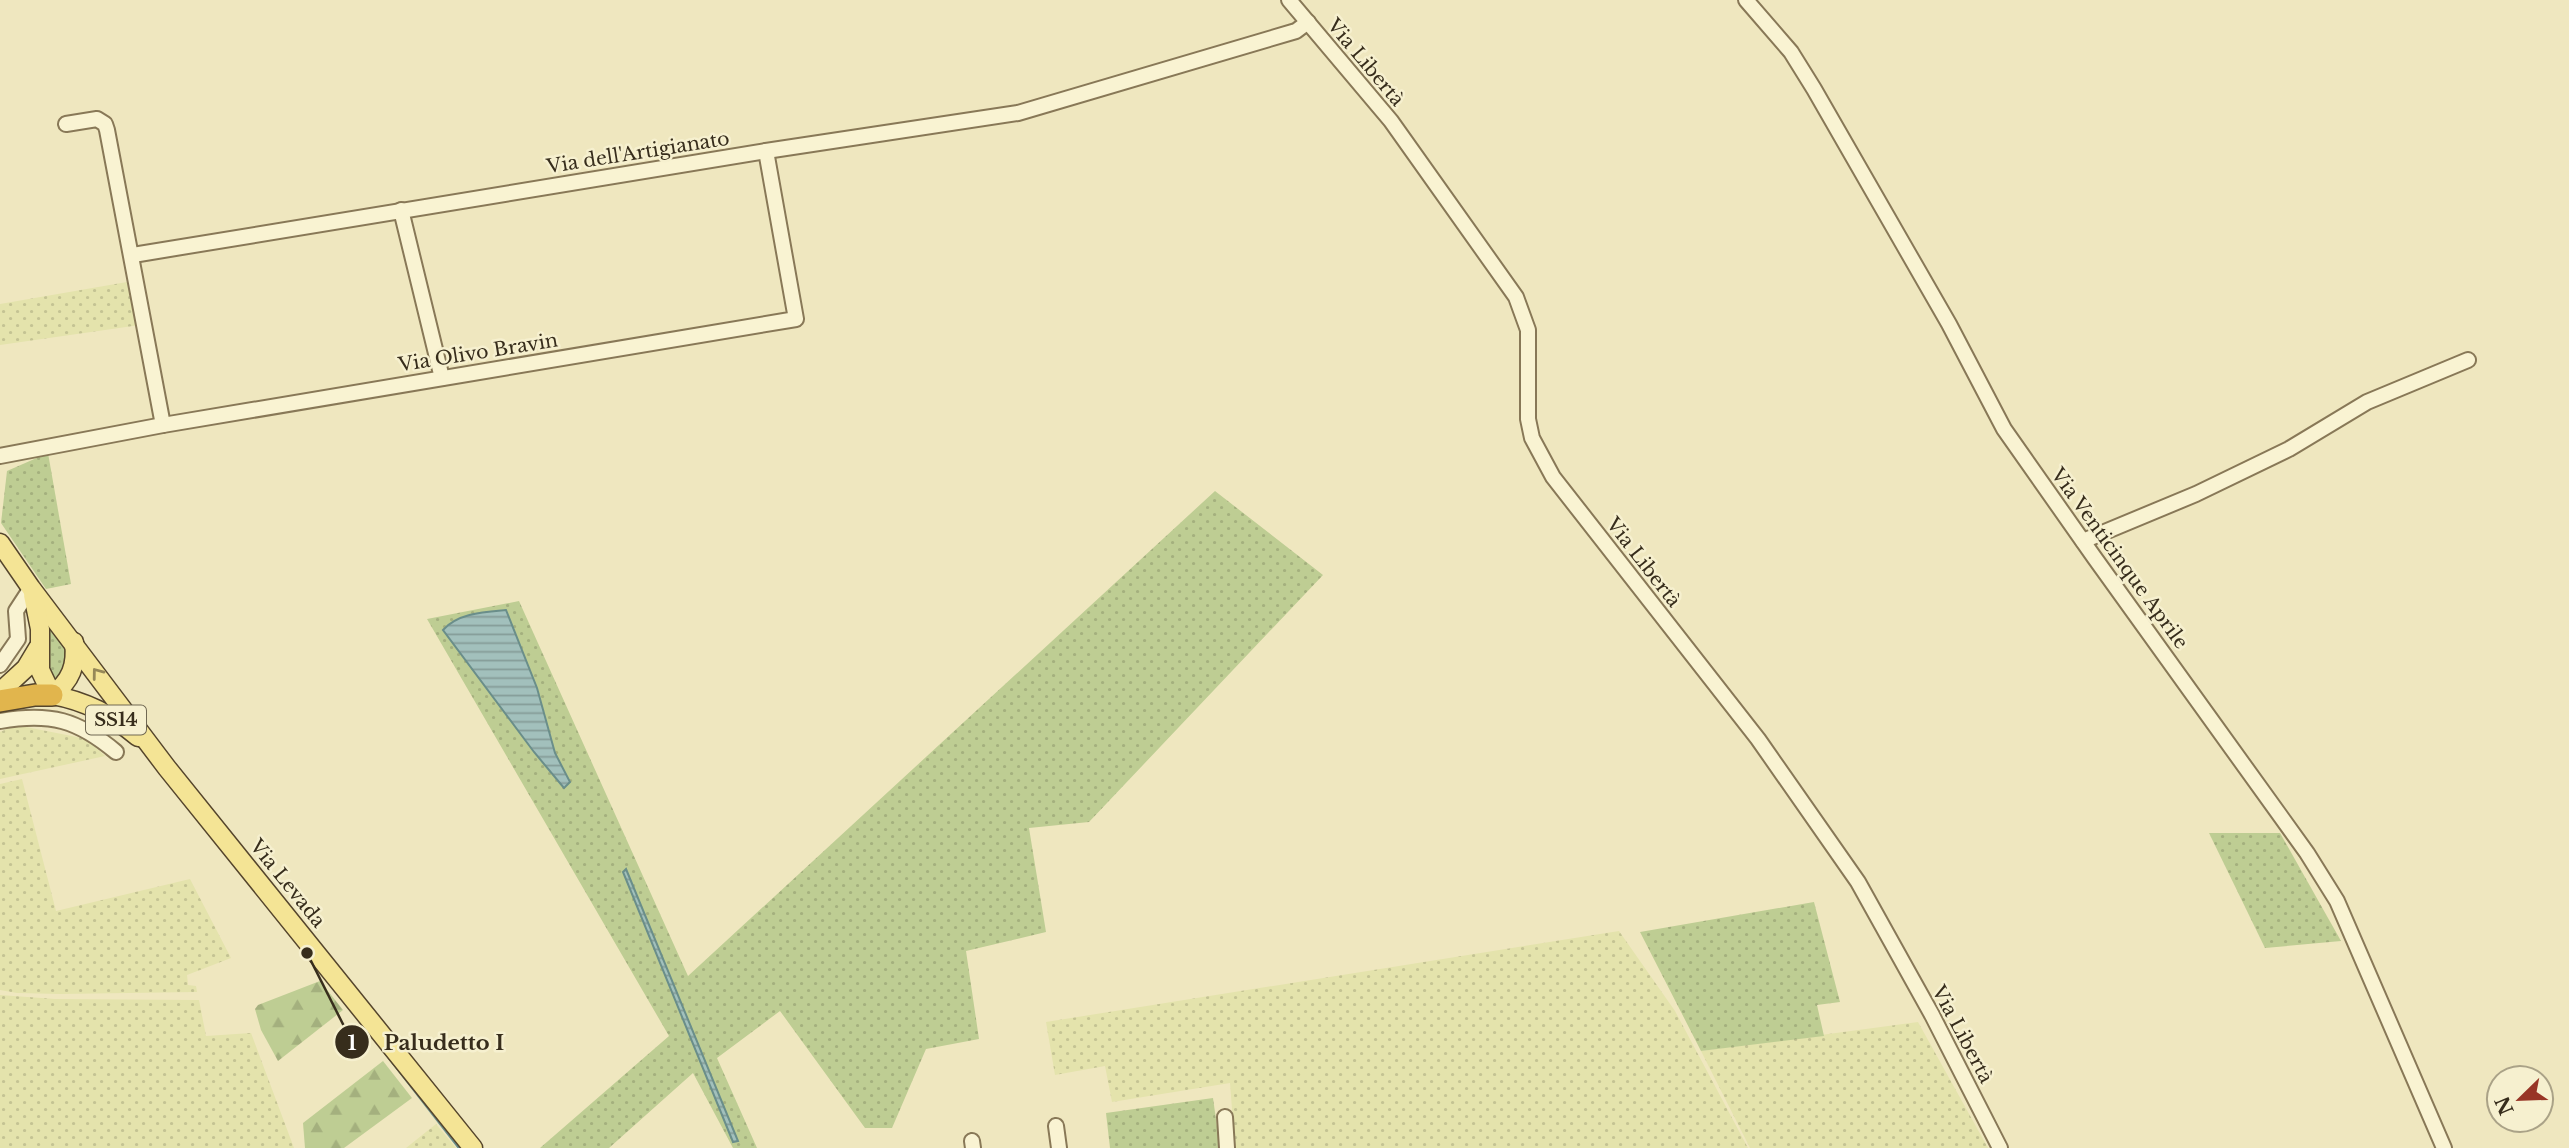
<svg xmlns="http://www.w3.org/2000/svg" width="2569" height="1148" font-family="'Libre Baskerville',serif">
	<defs>
		<pattern id="farmland-dots" width="8" height="8" patternUnits="userSpaceOnUse" patternTransform="scale(1.75)"><rect width="8" height="8" fill="#e4e3ac"/><path d="M2 2h.1M6 6h.1" fill="none" stroke="#c4c393" stroke-width="1.8" stroke-linecap="round"/></pattern>
		<pattern id="grass-dots" width="8" height="8" patternUnits="userSpaceOnUse" patternTransform="scale(1.75)"><rect width="8" height="8" fill="#becd93"/><path d="M2 2h.1M6 6h.1" fill="none" stroke="#a4b07e" stroke-width="1.8" stroke-linecap="round"/></pattern>
		<pattern id="forest-firs" width="22" height="20" patternUnits="userSpaceOnUse" patternTransform="scale(1.75)"><rect width="22" height="20" fill="#becd93"/><path d="M5 1l3.5 6h-7zM16 11l3.5 6h-7z" fill="#a4b07e"/></pattern>
		<pattern id="water-rules" width="6" height="5" patternUnits="userSpaceOnUse" patternTransform="scale(1.75)"><rect width="6" height="5" fill="#a2c0bc"/><path d="M0 2.5h6" fill="none" stroke="#859c98"/></pattern>
	</defs>
	<rect width="100%" height="100%" fill="#efe7bf"/>
	<g fill="url(#farmland-dots)">
		<path d="M127,282L140,325L0,345V304Z"/>
		<path d="M16,725L87,739L105,756L0,779V732Z"/>
		<path d="M22,779L56,911L190,879L231,958L187,975L188,985L196,986L197,992L60,994L17,993L0,990V784Z"/>
		<path d="M1619,931L1675,1011L1748,1148H1235L1230,1083L1112,1102L1105,1066L1055,1075L1046,1022Z"/>
		<path d="M0,995L55,999L199,1000L206,1036L251,1033L294,1148H0Z"/>
		<path d="M1918,1022L1988,1148H1750L1701,1051Z"/>
		<path d="M436,1124L456,1148H406Z"/>
	</g>
	<g fill="url(#grass-dots)">
		<path d="M48,453L71,584L46,589L1,523L7,471Z"/>
		<path d="M1215,491L1323,575L1089,822L1029,828L1046,932L966,951L979,1039L926,1049L892,1128H865L780,1011L717,1058L757,1148H733L693,1073L609,1148H540L669,1036L427,619L519,601L688,976Z"/>
		<path d="M46,616L72,658L55,687L44,655L49,633Z"/>
		<path d="M2209,833H2280L2341,941L2265,948Z"/>
		<path d="M1814,902L1840,1002L1817,1005L1824,1036L1701,1051L1640,932Z"/>
		<path d="M1213,1098L1220,1148H1110L1106,1113Z"/>
	</g>
	<g fill="url(#forest-firs)">
		<path d="M320,981L343,1010L278,1061L261,1030L255,1009L258,1005Z"/>
		<path d="M383,1061L412,1098L344,1148H305L303,1123Z"/>
	</g>
	<g fill="url(#water-rules)" stroke="#6a8e8a" stroke-width="2">
		<path d="M506,610L537,688L555,753L570,782L564,788L534,752L443,630C458,613 484,612 506,610Z"/>
		<path d="M626,869L738,1141L733,1142L623,872Z"/>
	</g>
	<g fill="none" stroke-linecap="round" stroke-linejoin="round">
		<path stroke="#6a8e8a" stroke-width="2.5" d="M375,1040L459,1148"/>
		<defs>
			<g id="minor">
				<path d="M1289,0L1391,121L1516,297L1528,330V419L1532,438L1553,477L1758,739L1858,882L1932,1015L2000,1148"/>
				<path d="M1746,0L1791,52L1814,89L1949,324L2004,429L2094,557L2307,853L2337,901L2444,1148"/>
				<path d="M66,124L97,119L105,124L107,130L163,425"/>
				<path d="M401,210L442,378"/>
				<path d="M133,255L766,151L1018,113L1296,31L1308,22"/>
				<path d="M0,456L163,425L796,319L766,151"/>
				<path d="M2083,541L2196,494L2289,449L2367,402L2468,360"/>
				<path d="M0,665L18,639L16,611L31,588"/>
				<path d="M0,721C50,712 78,720 116,752"/>
				<path d="M1225,1117L1227,1148"/>
				<path d="M1056,1126L1059,1148"/>
				<path d="M972,1141L973,1148"/>
			</g>
			<g id="major">
				<path d="M0,543L31,588L167,768L473,1148"/>
				<path d="M33,595L40,629V670L52,695"/>
				<path d="M0,692L26,668L38,648"/>
				<path d="M52,695C86,701 112,715 138,737"/>
				<path d="M52,695C71,681 77,665 74,642"/>
			</g>
			<path id="highway" d="M0,701L35,695H52"/>
		</defs>
		<use href="#minor" stroke="#887857" stroke-width="18"/>
		<use href="#major" stroke="#55452c" stroke-width="21"/>
		<use href="#highway" stroke="#55452c" stroke-width="24"/>
		<use href="#minor" stroke="#f9f3d2" stroke-width="14"/>
		<use href="#major" stroke="#f4e495" stroke-width="18"/>
		<use href="#highway" stroke="#e1b54d" stroke-width="21"/>
	</g>
	<defs><path id="oneway-chevron" d="M-2-3.5L2.5 0L-2 3.5" fill="none" stroke-width="1.6" stroke-linecap="round" stroke-linejoin="round" transform="scale(1.75)"/></defs>
	<use stroke="#968858" href="#oneway-chevron" transform="translate(97 673) rotate(-127)"/>
	<g text-anchor="middle" stroke-width="5" stroke-linejoin="round" paint-order="stroke">
		<rect fill="#f6f0cf" stroke="#706852" stroke-width="2" x="86" y="705.5" width="60" height="29" rx="5"/>
		<g font-size="18" font-weight="bold" fill="#372d1c">
			<text x="116" y="726">SS14</text>
		</g>
		<g font-size="19" fill="#372d1c" stroke="#f6f0cf">
			<text transform="translate(1366 62) rotate(50)" y="7">Via Libertà</text>
			<text transform="translate(638 152) rotate(-9)" y="7">Via dell'Artigianato</text>
			<text transform="translate(478 352) rotate(-9)" y="7">Via Olivo Bravin</text>
			<text transform="translate(2120 558) rotate(54)" y="7">Via Venticinque Aprile</text>
			<text transform="translate(1644 562) rotate(52)" y="7">Via Libertà</text>
			<text transform="translate(288 883) rotate(51)" y="7">Via Levada</text>
			<text transform="translate(1963 1034) rotate(62)" y="7">Via Libertà</text>
		</g>
	</g>
	<path fill="none" stroke="#372d1c" stroke-width="2.5" d="M307 953L352 1042"/>
	<g fill="#372d1c" stroke="#f6f0cf" stroke-width="2.5">
		<circle cx="307" cy="953" r="7"/>
		<circle cx="352" cy="1042" r="18"/>
	</g>
	<g font-size="21" text-anchor="middle" font-weight="bold" fill="#fff">
		<text x="352" y="1050">1</text>
	</g>
	<g font-size="21" text-anchor="middle" font-weight="bold" fill="#372d1c" stroke="#f6f0cf" stroke-width="5" stroke-linejoin="round" paint-order="stroke">
		<text x="444" y="1050">Paludetto I</text>
	</g>
	<g transform="translate(2520 1099) rotate(247)"><circle r="33" fill="#f6f0cf" stroke="#aaa287" stroke-width="2"/>
	<path d="M0-5L12 26L0 18L-12 26Z" fill="#983526"/>
	<text y="-10" font-size="19" font-weight="bold" text-anchor="middle" fill="#372d1c">N</text>
	</g>
</svg>
